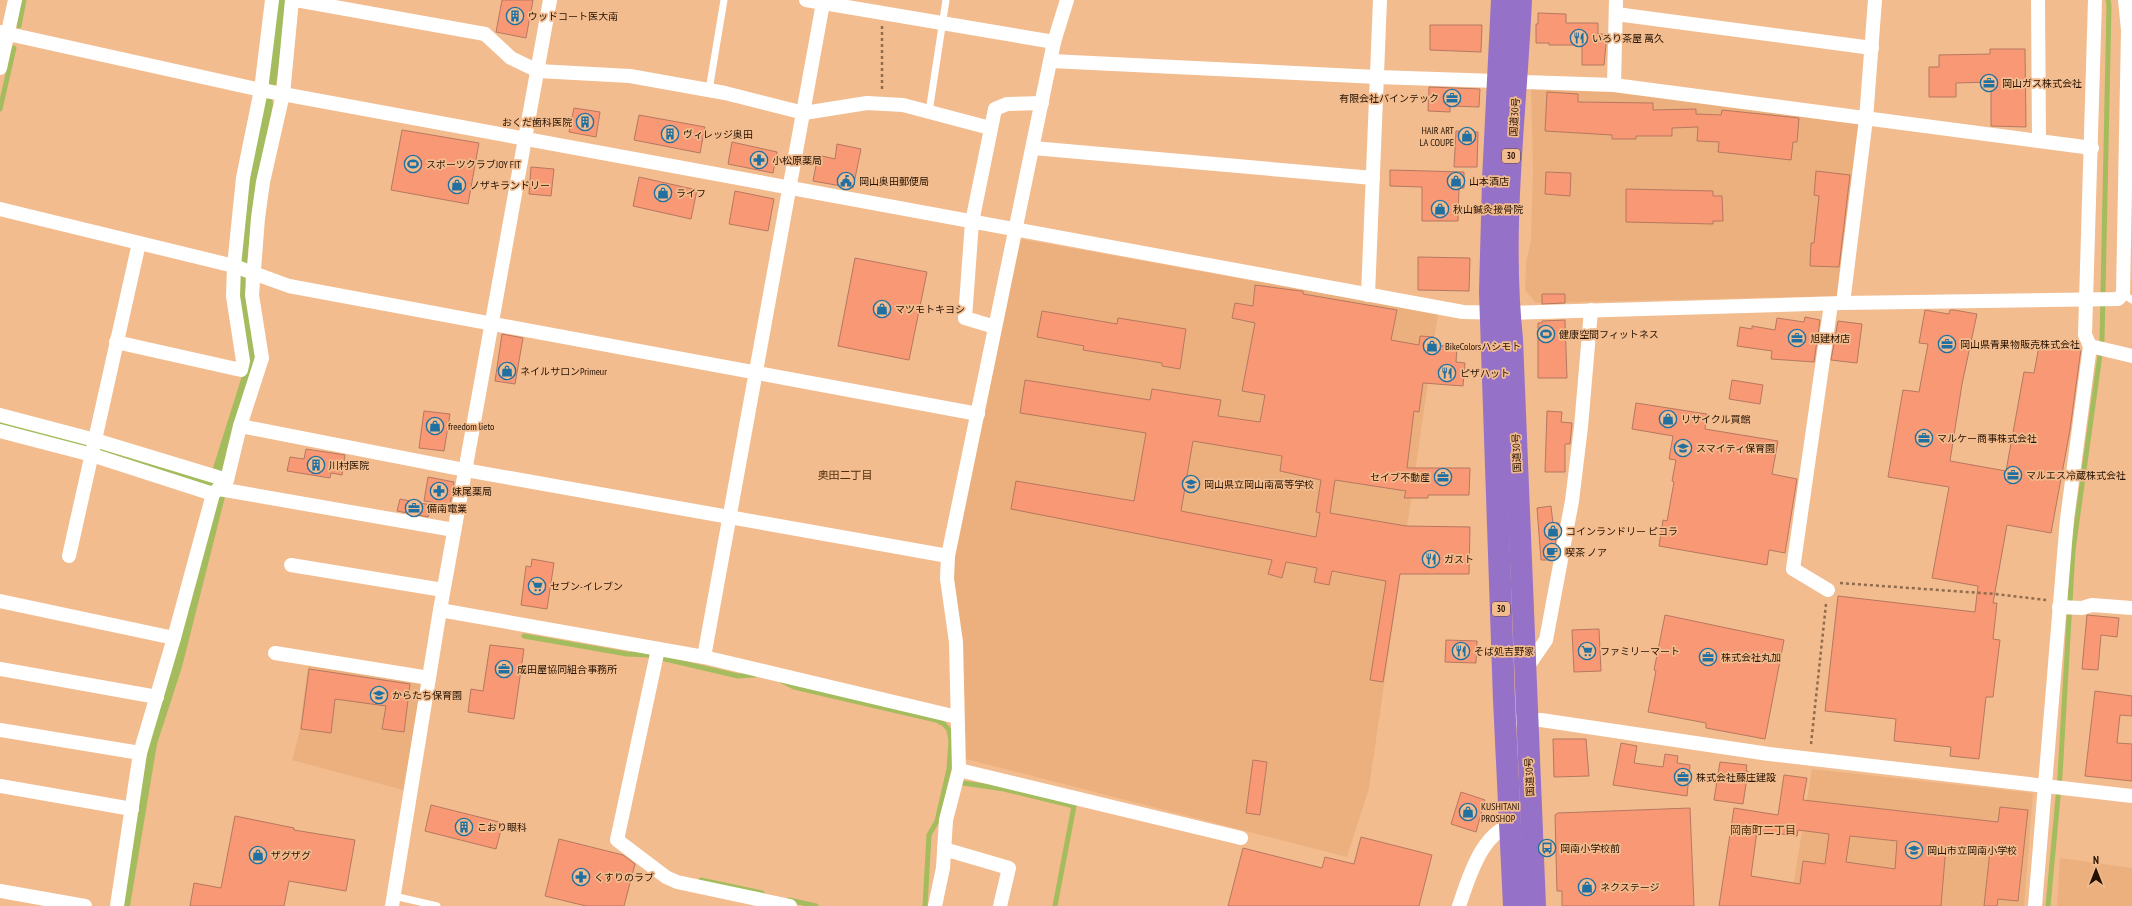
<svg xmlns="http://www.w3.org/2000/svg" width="2132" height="906" font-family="'PT Sans Narrow','Noto Sans JP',sans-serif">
	<rect width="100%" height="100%" fill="#f2bc8f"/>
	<g fill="#ecb07e">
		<path d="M1531,88L1617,90L1860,123L1838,296L1536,303L1525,290L1526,262L1531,241L1533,169Z"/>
		<path d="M1021,239L1438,314L1369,788L1347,857L966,759L963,659L952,559Z"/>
		<path d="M308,666L422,683L403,790L292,760L299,734Z"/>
		<path d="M1812,769L2033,793L2024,906H1790Z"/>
		<path d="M2060,858L2132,868V906H2057Z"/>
	</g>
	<path fill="#a4bc5d" d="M278,0H288L274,99H272L273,105L255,191L245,280L247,305L257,357L218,478L225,497L182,667L157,744L130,906H121L147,753L212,486L205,487L0,427V419L211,474L247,360L236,286L248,187Z"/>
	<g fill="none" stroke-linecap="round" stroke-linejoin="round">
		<g stroke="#a4bc5d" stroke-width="5">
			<path d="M19,26L24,0"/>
			<path d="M0,109L14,48"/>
			<path d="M220,476L225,455"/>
			<path d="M524,636L627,654L648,655L738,676L755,675"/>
			<path d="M782,681L794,687L936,720L944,724L949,730L951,741L949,769L937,821L929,835L925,906"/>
			<path d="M963,783L1004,789L1074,806L1055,906"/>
			<path d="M701,880L762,893"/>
			<path d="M789,900L816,906"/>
			<path d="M2048,906L2060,776L2073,550L2102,340L2109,5L2108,0"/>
		</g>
	</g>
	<g fill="#f89874" stroke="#b67860" fill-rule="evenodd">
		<path d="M502,0H533L526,38L496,32Z"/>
		<path d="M1538,13L1566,14V23H1598V34H1607L1604,65H1582V45H1549V43H1536V24H1538Z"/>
		<path d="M1430,25H1482L1481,52L1430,50Z"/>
		<path d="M1990,49H2025L2026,127L1991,126V82L1956,83V97H1929V67H1939V55L1990,54Z"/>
		<path d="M1429,87L1480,89L1479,107L1450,106V112L1428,111Z"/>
		<path d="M1547,92L1578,94V102L1653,103V110L1696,109V114L1721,115L1722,110L1799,118L1797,142H1793L1791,160L1718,152L1719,142L1697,141L1698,127L1672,128V136H1636V139H1612V135L1545,131Z"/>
		<path d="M574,108L600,112L596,137L569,132Z"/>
		<path d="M639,115L705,127L700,153L634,140Z"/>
		<path d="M402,130L479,143L468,204L391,190Z"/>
		<path d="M1456,131L1478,132L1477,167H1454Z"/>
		<path d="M732,142L777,152L773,173L728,164Z"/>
		<path d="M837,144L861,149L853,188L813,181L818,155L835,159Z"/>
		<path d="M531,167L554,169L551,196L529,194Z"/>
		<path d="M1390,170L1464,172V188H1459L1458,221H1422V187L1390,186Z"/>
		<path d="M1816,171L1850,175L1839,267L1810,266L1811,243H1814L1819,196L1814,195Z"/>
		<path d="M1546,172L1571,173L1570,196L1545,194Z"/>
		<path d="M639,177L697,190L691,219L633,206Z"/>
		<path d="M1626,189L1713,191V196H1722L1723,221H1713V224L1626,222Z"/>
		<path d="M735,191L774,199L768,231L729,224Z"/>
		<path d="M1418,257L1470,258L1469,291L1418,290Z"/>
		<path d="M855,258L927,272L909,360L838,346Z"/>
		<path d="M1255,285L1300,291H1303V294L1397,310L1391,340L1419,345L1420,336L1434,337L1433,345L1457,347L1456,362L1465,363L1463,386L1423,383L1419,412L1414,411L1407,468H1470L1469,495H1428V498H1404L1406,491L1335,480L1330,513L1406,526L1470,527L1469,574H1400L1383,682L1370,680L1386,581L1332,571L1329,585L1314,582L1317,568L1286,562L1282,578L1268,574L1272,560L1011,509L1016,481L1134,501L1146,433L1020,413L1025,380L1150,400L1152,389L1221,400L1218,416L1260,422L1265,395L1242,391L1255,323L1232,318L1235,303L1253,306ZM1193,441L1282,456L1280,471L1321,480L1316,512L1320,513L1316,537L1181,511Z"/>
		<path d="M1542,294H1565V303L1542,304Z"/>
		<path d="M1925,310L1949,314L1950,310H1954L1977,314L1962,384L1950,461L2006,471L2024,372L2034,373L2040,341L2081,349L2070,430L2051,533L2007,525L1993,603H1997L1993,639L2000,640L1993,697H1986L1979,759L1950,756L1951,747L1894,741L1896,719L1825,711L1838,596L1975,612L1978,586L1932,578L1949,487L1888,477L1903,390L1919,392L1928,344L1919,343Z"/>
		<path d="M1042,311L1117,324L1118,318L1186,329L1180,369L1162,366V363L1083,350L1084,346L1037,337Z"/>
		<path d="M1805,317L1820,320L1814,362L1771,359L1772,351L1737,346L1740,327L1752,329V326L1775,330L1777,318L1804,322Z"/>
		<path d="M1565,320L1567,378H1538V323H1542V321Z"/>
		<path d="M1838,321L1862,324L1857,363L1831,360Z"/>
		<path d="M502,334L523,338L515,384L495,381Z"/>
		<path d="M1732,380L1763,385L1760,404L1729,399Z"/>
		<path d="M1636,403L1707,414L1705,429L1778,441L1772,474L1797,479L1785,553L1769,550L1767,565L1659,546L1663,520L1667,521L1674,482L1672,481L1676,460L1669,459L1673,436L1632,429Z"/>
		<path d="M424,411L450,414L444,451L419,448Z"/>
		<path d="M1547,411L1562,412L1561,422L1572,423L1570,444H1565V472H1545Z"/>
		<path d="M306,449L345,455L342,475L331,473L330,478L287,471L290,457L304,459Z"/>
		<path d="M428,477L454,482L450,505L424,501Z"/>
		<path d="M400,499L431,505L428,517L397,511Z"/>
		<path d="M1551,506L1553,523H1559L1552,560H1541L1537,508Z"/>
		<path d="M532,559L554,563L547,609L521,605L526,566L531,567Z"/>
		<path d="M1665,615L1784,640L1765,739L1706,728V723L1648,712L1656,671L1654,670Z"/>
		<path d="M2087,615L2119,618L2117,637L2101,635L2098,670L2082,669Z"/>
		<path d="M1599,629L1601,671L1574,672L1572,630Z"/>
		<path d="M1446,640L1477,641L1476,663L1445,662Z"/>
		<path d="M490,645L524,649L514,719L468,712L471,689L483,691Z"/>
		<path d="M309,669L410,684L404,732L382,729L386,706L335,699L331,733L301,729Z"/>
		<path d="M2095,691L2132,696V716L2120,715L2117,743L2132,744V781L2085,776Z"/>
		<path d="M1553,739H1586L1589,776L1554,777Z"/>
		<path d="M1621,743L1637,746L1634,763L1663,767L1665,754L1678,756L1677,763L1690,765L1687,796L1613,785Z"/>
		<path d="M1253,760L1267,762L1260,815L1246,813Z"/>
		<path d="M1720,762L1747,765L1746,771H1748L1743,804L1714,800Z"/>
		<path d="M1784,775L1807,778L1803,800L1998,822L2000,807L2028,810L2018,901L1998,899L1997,906H1984L1990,851L1946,846L1941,906H1719L1734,808L1778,815ZM1798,830L1829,834L1825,864L1803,861L1800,884L1751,876L1757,831L1797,836ZM1850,836L1897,841L1895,869L1846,862Z"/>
		<path d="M1461,792L1485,800L1476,832L1451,824Z"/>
		<path d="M431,805L503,823L496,849L425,831Z"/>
		<path d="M1690,808L1694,906H1562V891H1557L1555,815L1558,813Z"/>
		<path d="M235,816L294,828V830L355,840L346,891L289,881L284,906H190L194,883L221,888Z"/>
		<path d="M1361,837L1432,855L1419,906H1228L1243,848L1322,868L1325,857L1354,864Z"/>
		<path d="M559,839L623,855L635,864L624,906H586L545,896Z"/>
	</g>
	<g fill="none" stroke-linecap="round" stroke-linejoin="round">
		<g stroke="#906b4c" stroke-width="2.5" stroke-dasharray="3 3" stroke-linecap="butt">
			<path d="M882,89V26"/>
			<path d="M1840,583L1995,594L2046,600"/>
			<path d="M1811,744L1826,604"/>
		</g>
		<g stroke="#fff" stroke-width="7">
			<path d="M709,90L724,0"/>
			<path d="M929,112L946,0"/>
			<path d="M2123,294L2132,300"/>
			<path d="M394,896L437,906"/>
		</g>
		<g stroke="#fff" stroke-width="14">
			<path d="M296,0L485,34L511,58L538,71L630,76L725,93L804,113L867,103L903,105L990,128"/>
			<path d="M806,0L1054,42"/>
			<path d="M2038,0L2039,141"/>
			<path d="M1616,14L1872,48"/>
			<path d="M0,32L261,90L1463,312L1509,313L1843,303L2118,299L2123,294L2128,30L2125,0"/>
			<path d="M1051,61L1377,77L1614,85L2092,148"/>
			<path d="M0,68L15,0"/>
			<path d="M1614,85L1616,0"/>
			<path d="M1033,148L1373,178"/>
			<path d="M0,209L234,266L289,286L978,414"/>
			<path d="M1368,295L1380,0"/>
			<path d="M1843,303L1866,119L1875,0"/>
			<path d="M995,327L965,318L972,222L995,109L1007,104L1042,103"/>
			<path d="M116,342L241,370L243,361L233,296L234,266L243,178L261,90L272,0"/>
			<path d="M2090,346L2132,356"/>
			<path d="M0,415L95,440L227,480"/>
			<path d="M240,426L465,470L948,556"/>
			<path d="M0,431L92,455L213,494"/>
			<path d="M219,489L454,530"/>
			<path d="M69,556L139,243"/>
			<path d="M291,565L443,590"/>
			<path d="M1828,590L1793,569L1831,304"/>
			<path d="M0,601L174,638"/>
			<path d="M2059,607L2082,608L2092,605L2132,608"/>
			<path d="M440,610L704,657L957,717"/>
			<path d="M658,649L617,840L666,877L677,882L790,906"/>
			<path d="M275,653L429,678"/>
			<path d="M704,657L823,3"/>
			<path d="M0,669L157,697"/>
			<path d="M1526,669L1546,640L1572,501L1581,427L1591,310"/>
			<path d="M1519,720H1541L1769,754L2132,796"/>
			<path d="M0,730L140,753"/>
			<path d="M959,770L1241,838"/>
			<path d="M0,786L132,809"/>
			<path d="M944,849L1009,868L1000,906"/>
			<path d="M0,891L85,906"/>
			<path d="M117,906L140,753L174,638L213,494L227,480L240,426L262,358L252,295L258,218L263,182L283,94L292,0"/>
			<path d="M392,906L440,610L550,0"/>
			<path d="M935,906L943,868L946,820L959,770L956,642L947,579L948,556L1054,42L1067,0"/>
			<path d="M1459,906C1468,880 1483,826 1517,825"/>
			<path d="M2035,906L2067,519L2090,346L2085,335L2086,301L2095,0"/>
		</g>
		<g stroke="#9572c8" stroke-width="22">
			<path d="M1502,0L1493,180L1490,292L1504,700L1514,906"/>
			<path d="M1521,0C1516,113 1500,226 1512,339L1535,906"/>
		</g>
	</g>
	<defs>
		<symbol id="building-ring" viewBox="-11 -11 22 22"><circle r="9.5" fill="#f2bc8f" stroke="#2070a1" stroke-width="1.5"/><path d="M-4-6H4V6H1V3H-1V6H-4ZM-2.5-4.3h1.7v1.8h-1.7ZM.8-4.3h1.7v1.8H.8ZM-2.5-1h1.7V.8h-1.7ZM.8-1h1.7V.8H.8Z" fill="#2070a1"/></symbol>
		<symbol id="restaurant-ring" viewBox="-11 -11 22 22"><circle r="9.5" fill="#f2bc8f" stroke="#2070a1" stroke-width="1.5"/><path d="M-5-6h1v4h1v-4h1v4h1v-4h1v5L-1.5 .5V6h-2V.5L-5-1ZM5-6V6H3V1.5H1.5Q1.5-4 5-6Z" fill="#2070a1"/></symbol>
		<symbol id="office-ring" viewBox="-11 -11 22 22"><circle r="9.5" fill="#f2bc8f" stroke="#2070a1" stroke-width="1.5"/><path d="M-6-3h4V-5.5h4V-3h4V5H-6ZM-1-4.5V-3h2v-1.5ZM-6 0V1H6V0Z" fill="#2070a1"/></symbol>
		<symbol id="shop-ring" viewBox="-11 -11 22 22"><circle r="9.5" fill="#f2bc8f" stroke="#2070a1" stroke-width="1.5"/><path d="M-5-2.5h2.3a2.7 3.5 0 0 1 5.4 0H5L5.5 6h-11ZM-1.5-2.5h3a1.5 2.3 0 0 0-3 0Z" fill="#2070a1"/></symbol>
		<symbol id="pharmacy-ring" viewBox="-11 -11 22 22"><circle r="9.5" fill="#f2bc8f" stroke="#2070a1" stroke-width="1.5"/><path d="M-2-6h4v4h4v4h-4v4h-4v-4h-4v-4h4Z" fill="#2070a1"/></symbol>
		<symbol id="stadium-ring" viewBox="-11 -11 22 22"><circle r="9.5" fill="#f2bc8f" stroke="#2070a1" stroke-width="1.5"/><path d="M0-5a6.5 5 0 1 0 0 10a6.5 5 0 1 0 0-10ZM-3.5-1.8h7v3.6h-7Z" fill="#2070a1"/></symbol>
		<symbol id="civic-ring" viewBox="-11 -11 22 22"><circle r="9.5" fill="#f2bc8f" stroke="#2070a1" stroke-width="1.5"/><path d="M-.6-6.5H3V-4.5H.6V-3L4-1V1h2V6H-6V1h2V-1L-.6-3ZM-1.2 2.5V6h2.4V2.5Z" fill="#2070a1"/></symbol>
		<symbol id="school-ring" viewBox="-11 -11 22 22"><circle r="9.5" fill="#f2bc8f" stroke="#2070a1" stroke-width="1.5"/><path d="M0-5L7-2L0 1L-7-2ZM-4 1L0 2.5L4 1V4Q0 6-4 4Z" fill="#2070a1"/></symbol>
		<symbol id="cafe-ring" viewBox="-11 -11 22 22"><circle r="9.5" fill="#f2bc8f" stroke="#2070a1" stroke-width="1.5"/><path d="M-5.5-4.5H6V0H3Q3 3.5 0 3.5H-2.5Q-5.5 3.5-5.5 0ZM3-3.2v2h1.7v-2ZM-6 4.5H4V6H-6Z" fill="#2070a1"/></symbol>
		<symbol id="supermarket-ring" viewBox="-11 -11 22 22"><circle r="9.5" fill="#f2bc8f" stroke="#2070a1" stroke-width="1.5"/><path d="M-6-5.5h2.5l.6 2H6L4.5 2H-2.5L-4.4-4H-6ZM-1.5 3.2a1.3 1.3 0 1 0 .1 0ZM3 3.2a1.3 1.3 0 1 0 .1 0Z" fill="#2070a1"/></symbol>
		<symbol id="bus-ring" viewBox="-11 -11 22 22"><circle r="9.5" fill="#f2bc8f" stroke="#2070a1" stroke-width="1.5"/><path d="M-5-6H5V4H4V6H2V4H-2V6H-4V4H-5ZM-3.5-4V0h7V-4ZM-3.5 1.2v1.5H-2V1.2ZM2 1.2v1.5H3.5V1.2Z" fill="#2070a1"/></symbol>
	</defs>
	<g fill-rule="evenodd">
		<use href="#building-ring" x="505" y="6" width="20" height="20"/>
		<use href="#restaurant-ring" x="1569" y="28" width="20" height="20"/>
		<use href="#office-ring" x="1979" y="73" width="20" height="20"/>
		<use href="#office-ring" x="1442" y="88" width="20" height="20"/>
		<use href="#building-ring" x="575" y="112" width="20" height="20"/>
		<use href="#building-ring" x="660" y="124" width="20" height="20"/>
		<use href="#shop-ring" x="1457" y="126" width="20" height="20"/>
		<use href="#pharmacy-ring" x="749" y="150" width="20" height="20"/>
		<use href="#stadium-ring" x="403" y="154" width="20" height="20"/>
		<use href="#civic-ring" x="836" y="171" width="20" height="20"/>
		<use href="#shop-ring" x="1446" y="171" width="20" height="20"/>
		<use href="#shop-ring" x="447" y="175" width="20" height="20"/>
		<use href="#shop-ring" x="653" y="183" width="20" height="20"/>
		<use href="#shop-ring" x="1430" y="199" width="20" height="20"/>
		<use href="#shop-ring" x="872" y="299" width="20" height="20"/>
		<use href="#stadium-ring" x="1536" y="324" width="20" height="20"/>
		<use href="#office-ring" x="1787" y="328" width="20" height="20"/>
		<use href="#office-ring" x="1937" y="334" width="20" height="20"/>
		<use href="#shop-ring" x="1422" y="336" width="20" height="20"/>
		<use href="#shop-ring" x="497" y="361" width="20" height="20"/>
		<use href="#restaurant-ring" x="1437" y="363" width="20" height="20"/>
		<use href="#shop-ring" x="1658" y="409" width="20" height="20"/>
		<use href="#shop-ring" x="425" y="416" width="20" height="20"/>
		<use href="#office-ring" x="1914" y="428" width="20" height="20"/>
		<use href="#school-ring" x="1673" y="438" width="20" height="20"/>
		<use href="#building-ring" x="306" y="455" width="20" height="20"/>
		<use href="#office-ring" x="2003" y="465" width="20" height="20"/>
		<use href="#office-ring" x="1433" y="467" width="20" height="20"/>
		<use href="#school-ring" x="1181" y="474" width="20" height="20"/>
		<use href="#pharmacy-ring" x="429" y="481" width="20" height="20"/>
		<use href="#office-ring" x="404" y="498" width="20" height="20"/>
		<use href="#shop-ring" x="1543" y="521" width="20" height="20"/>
		<use href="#cafe-ring" x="1542" y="542" width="20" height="20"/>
		<use href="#restaurant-ring" x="1421" y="549" width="20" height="20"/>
		<use href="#supermarket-ring" x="527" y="576" width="20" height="20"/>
		<use href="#restaurant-ring" x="1451" y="641" width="20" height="20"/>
		<use href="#supermarket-ring" x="1577" y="641" width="20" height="20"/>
		<use href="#office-ring" x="1698" y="647" width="20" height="20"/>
		<use href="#office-ring" x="494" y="659" width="20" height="20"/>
		<use href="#school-ring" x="369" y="685" width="20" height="20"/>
		<use href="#office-ring" x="1673" y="767" width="20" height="20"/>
		<use href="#shop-ring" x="1458" y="802" width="20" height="20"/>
		<use href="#building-ring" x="454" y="817" width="20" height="20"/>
		<use href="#bus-ring" x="1537" y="838" width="20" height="20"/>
		<use href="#school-ring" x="1904" y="840" width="20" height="20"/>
		<use href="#shop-ring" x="248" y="845" width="20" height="20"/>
		<use href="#pharmacy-ring" x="571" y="867" width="20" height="20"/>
		<use href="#shop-ring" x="1577" y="877" width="20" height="20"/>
	</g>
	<g text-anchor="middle" stroke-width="3.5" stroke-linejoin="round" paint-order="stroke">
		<g fill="#f2bc8f" stroke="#62452c" stroke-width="1">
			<rect x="1502" y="149" width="18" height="14" rx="3"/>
			<rect x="1492" y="602" width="18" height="14" rx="3"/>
		</g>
		<g font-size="9" font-weight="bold" fill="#251202">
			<text x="1511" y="159">30</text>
			<text x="1501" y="612">30</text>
		</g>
		<g font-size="10" fill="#251202" stroke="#f2bc8f" text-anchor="start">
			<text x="528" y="20">ウッドコート医大南</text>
			<text x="1592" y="42">いろり茶屋 萬久</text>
			<text x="2002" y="87">岡山ガス株式会社</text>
			<text x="1439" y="102" text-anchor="end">有限会社パインテック</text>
			<text x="572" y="126" text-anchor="end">おくだ歯科医院</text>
			<text x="1454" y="134" text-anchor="end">HAIR ART<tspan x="1454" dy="12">LA COUPE</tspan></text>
			<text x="683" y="138">ヴィレッジ奥田</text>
			<text x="772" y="164">小松原薬局</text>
			<text x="426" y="168">スポーツクラブJOY FIT</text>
			<text x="859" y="185">岡山奥田郵便局</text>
			<text x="1469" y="185">山本酒店</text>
			<text x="470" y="189">ノザキランドリー</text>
			<text x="676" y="197">ライフ</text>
			<text x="1453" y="213">秋山鍼灸接骨院</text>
			<text x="895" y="313">マツモトキヨシ</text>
			<text x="1559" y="338">健康空間フィットネス</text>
			<text x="1810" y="342">旭建材店</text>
			<text x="1960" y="348">岡山県青果物販売株式会社</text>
			<text x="1445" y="350">BikeColorsハシモト</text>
			<text x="520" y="375">ネイルサロンPrimeur</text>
			<text x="1460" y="377">ピザハット</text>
			<text x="1681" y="423">リサイクル買館</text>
			<text x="448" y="430">freedom lieto</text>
			<text x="1937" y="442">マルケー商事株式会社</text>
			<text x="1696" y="452">スマイティ保育園</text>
			<text x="329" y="469">川村医院</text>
			<text x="2026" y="479">マルエス冷蔵株式会社</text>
			<text x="1430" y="481" text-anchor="end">セイブ不動産</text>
			<text x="1204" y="488">岡山県立岡山南高等学校</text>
			<text x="452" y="495">妹尾薬局</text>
			<text x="427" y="512">備南電業</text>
			<text x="1566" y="535">コインランドリー ピコラ</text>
			<text x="1565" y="556">喫茶 ノア</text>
			<text x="1444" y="563">ガスト</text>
			<text x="550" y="590">セブン-イレブン</text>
			<text x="1474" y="655">そば処吉野家</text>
			<text x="1600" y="655">ファミリーマート</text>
			<text x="1721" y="661">株式会社丸加</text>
			<text x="517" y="673">成田屋協同組合事務所</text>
			<text x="392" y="699">からたち保育園</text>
			<text x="1696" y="781">株式会社藤庄建設</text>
			<text x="1481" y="810">KUSHITANI<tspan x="1481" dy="12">PROSHOP</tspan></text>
			<text x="477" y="831">こおり眼科</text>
			<text x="1560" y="852">岡南小学校前</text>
			<text x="1927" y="854">岡山市立岡南小学校</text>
			<text x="271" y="859">ザグザグ</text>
			<text x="594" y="881">くすりのラブ</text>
			<text x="1600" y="891">ネクステージ</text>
		</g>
		<g font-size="10" fill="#251202" stroke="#f2bc8f">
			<text transform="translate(1514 117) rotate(-86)" y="4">国道30号</text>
			<text transform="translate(1516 453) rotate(-92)" y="4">国道30号</text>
			<text transform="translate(1529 777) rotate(-93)" y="4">国道30号</text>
		</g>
		<g font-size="11" fill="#502e0a" stroke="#f2bc8f">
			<text x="845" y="479">奥田二丁目</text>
			<text x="1763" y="834">岡南町二丁目</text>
		</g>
	</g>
	<g transform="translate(2096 870)" stroke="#f2bc8f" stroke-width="3" paint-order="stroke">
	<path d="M0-3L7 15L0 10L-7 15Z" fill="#251202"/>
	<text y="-6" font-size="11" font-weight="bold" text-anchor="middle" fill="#251202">N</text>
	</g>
</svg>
